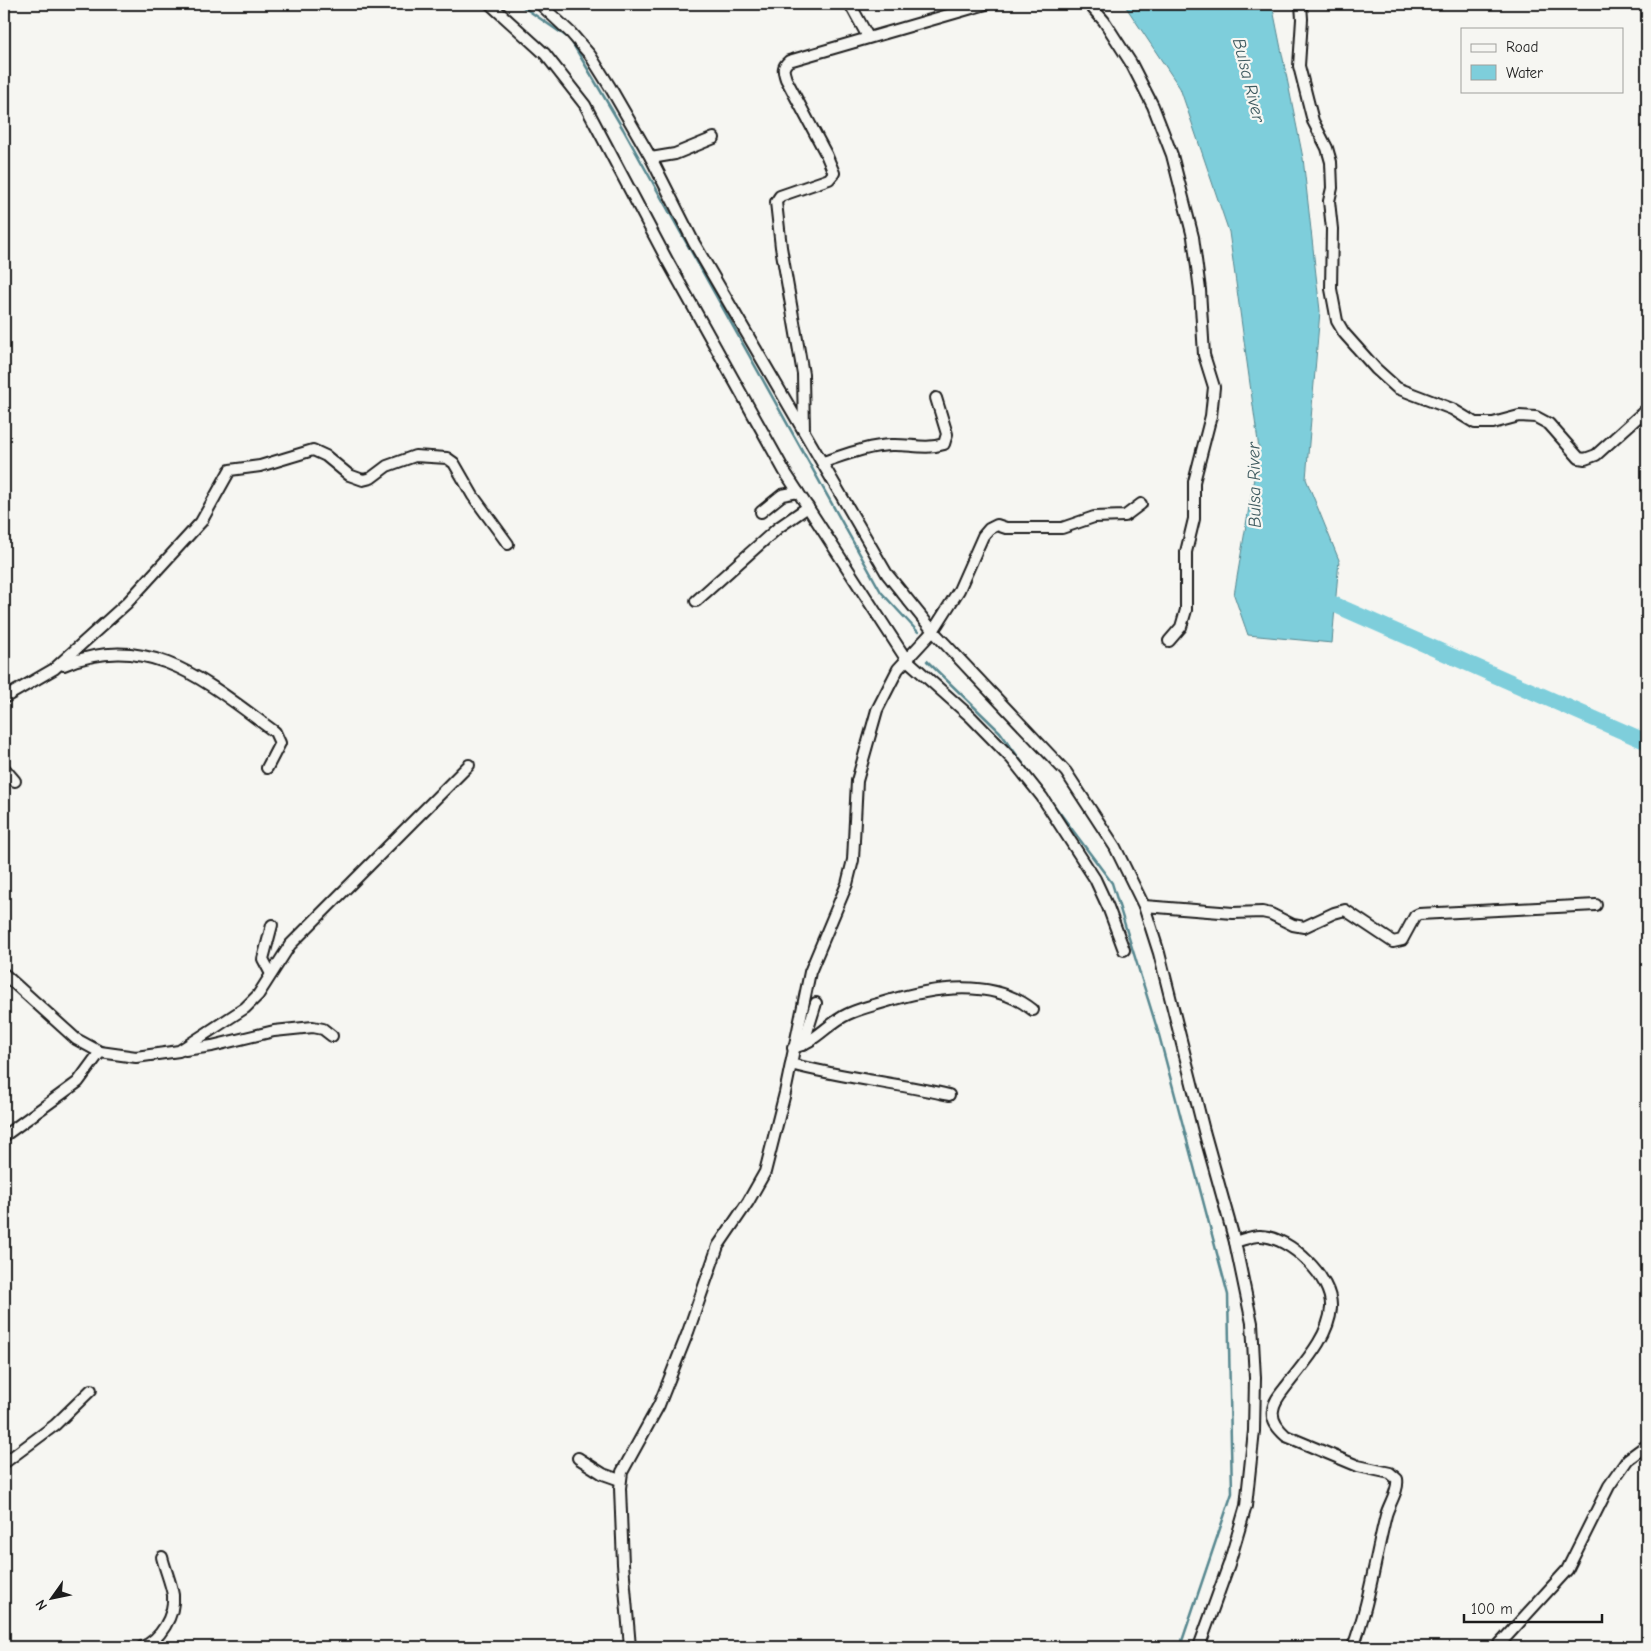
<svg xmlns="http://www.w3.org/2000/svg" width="1651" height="1651" font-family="'Comic Neue',sans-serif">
	<rect width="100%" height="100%" fill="#f6f6f2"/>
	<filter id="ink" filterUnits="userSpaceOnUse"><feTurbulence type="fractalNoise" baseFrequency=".02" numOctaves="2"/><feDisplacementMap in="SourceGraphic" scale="10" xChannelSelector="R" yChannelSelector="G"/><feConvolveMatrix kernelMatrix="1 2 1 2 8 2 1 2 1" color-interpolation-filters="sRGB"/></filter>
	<g filter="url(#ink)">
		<path fill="#7ecedb" stroke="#57878f" d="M1124,4H1272L1303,158L1320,311L1306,479L1339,560L1332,643L1248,635L1234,595L1259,449L1229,232L1180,88Z"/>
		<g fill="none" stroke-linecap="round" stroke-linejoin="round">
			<g stroke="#57878f" stroke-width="2.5">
				<path d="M519,4L570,39L623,129L881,592L918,632"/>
				<path d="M927,661L1000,732L1040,787"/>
				<path d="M1048,797L1112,883L1159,1035L1228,1295L1232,1493L1180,1647"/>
			</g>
			<path stroke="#7ecedb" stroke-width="16" d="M1315,596L1647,742"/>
			<defs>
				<g id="minor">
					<path d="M490,4L545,54L585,105L667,260L785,472L906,659L971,717L1011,758L1042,797L1095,879L1108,907L1124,950"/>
					<path d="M540,4L571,33L590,55L610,87L651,158L694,243L887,574L933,631L1066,772L1115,847L1144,906L1159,953L1204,1131L1235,1242L1252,1323L1255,1378L1254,1431L1246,1506L1229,1564L1199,1647"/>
					<path d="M850,4L868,37"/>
					<path d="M1089,4L1104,21L1131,63L1153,106L1172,155L1193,237L1200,290L1204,355L1214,387L1211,416L1194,482V519L1186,552V610L1181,627L1169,641"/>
					<path d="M1301,4L1302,19L1299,66L1313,121L1327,148L1331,162L1332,188L1329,201L1332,229L1331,289L1337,321L1344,333L1376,369L1397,388L1452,409L1475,423H1493L1519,416L1536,417L1549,424L1579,458L1585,459L1596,455L1647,409"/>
					<path d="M651,158L675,154L714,138"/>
					<path d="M804,431L803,374L781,247L776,202L780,196L829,179L834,173L826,154L786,79C783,70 782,67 789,61L986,4"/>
					<path d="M823,462C845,455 867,446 891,445C910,444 925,450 944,444L947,434L936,398"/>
					<path d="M761,512L782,495L798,492"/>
					<path d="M696,601L779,527L808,507"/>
					<path d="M64,665C150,629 209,684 275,732L280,743L267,768"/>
					<path d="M4,698L54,669L127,603L201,522L230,470L260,466L313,450L326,456L349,475L363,480L371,478L387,466L415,456L447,458L454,463L473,496L508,544"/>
					<path d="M4,768L15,781"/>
					<path d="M1144,906L1233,913L1262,912L1271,914L1293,925L1304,927L1334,913L1345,910L1393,942L1402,940L1415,916L1419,914L1596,905"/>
					<path d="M4,974L76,1039L100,1052L136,1057L179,1051L245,1008L258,995L290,945L469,765"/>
					<path d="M271,974L263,959L272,925"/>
					<path d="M803,1045L816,1003"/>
					<path d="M793,1048C816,1042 828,1023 848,1014C859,1009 871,1006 881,1003C928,988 991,976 1033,1010"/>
					<path d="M185,1050L212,1046L274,1031L313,1027L323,1029L332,1036"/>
					<path d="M791,1064C842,1078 897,1083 949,1095"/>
					<path d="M4,1136L78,1082L100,1052"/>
					<path d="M1235,1242C1243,1240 1253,1235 1261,1236C1290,1237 1333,1278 1331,1308C1329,1336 1305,1362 1288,1384C1282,1392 1274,1400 1273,1410C1271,1421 1278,1429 1286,1436L1358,1466L1390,1473L1397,1479C1399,1490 1389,1504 1386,1515C1375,1559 1369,1604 1353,1647"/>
					<path d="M578,1458L603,1474L620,1480"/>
					<path d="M4,1463L55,1425L91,1390"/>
					<path d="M142,1647C160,1640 175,1616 173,1595C171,1583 165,1569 162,1557"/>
					<path d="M630,1647L623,1564L620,1488L622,1472L659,1405L688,1332L718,1246L748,1202L765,1172L785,1093L810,972L847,884L853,860L857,781L877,710L898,669L933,631L959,590L983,536L989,529L997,525L1006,528H1062L1094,517L1125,516L1141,504"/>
					<path d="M1497,1647L1567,1570L1609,1486L1628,1459L1647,1445"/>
				</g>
			</defs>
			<use href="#minor" stroke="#1c1c1c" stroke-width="14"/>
			<use href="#minor" stroke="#f6f6f2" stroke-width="10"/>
		</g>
	</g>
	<g text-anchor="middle" stroke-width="4.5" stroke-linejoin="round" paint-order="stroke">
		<g font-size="18" font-style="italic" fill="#3e5a5f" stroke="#f6f6f2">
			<text transform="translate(1249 80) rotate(76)" y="6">Bulsa River</text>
			<text transform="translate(1254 485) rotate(-91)" y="6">Bulsa River</text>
		</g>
	</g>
	<rect width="1651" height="1651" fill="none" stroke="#f6f6f2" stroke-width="20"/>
	<rect x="10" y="10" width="1631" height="1631" fill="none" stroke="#1c1c1c" stroke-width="2" filter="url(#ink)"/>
	<rect x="1461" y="28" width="162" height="65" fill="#f6f6f2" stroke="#9f9f9c"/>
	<rect x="1471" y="44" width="25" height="8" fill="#f6f6f2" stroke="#9f9f9c"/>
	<text x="1506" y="52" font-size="15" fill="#1c1c1c">Road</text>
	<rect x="1471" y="65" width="25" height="15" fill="#7ecedb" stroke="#9f9f9c"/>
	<text x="1506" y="78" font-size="15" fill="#1c1c1c">Water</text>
	<g transform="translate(52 1598) rotate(237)" stroke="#f6f6f2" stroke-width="4" paint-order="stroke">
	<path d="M0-4L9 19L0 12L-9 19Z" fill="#1c1c1c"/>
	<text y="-8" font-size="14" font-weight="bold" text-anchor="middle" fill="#1c1c1c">N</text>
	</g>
	<path d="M1464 1614v8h138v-8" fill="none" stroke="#1c1c1c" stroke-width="2.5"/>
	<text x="1471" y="1614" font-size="15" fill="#1c1c1c" stroke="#f6f6f2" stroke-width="4" paint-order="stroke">100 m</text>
</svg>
